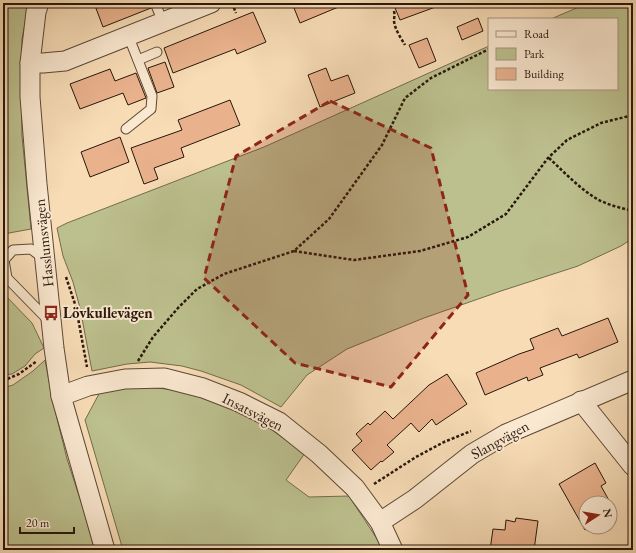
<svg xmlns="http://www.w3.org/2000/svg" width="636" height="553" font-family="'EB Garamond',serif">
	<rect width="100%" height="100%" fill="#f7dcb6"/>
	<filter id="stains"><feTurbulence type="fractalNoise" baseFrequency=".005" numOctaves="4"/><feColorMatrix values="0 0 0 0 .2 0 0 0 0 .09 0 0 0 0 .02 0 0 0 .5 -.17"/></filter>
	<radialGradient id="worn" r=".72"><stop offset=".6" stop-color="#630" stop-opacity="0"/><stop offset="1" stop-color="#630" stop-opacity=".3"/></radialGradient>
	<g fill="#bcc08e" stroke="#726c4c">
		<path d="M3,3H29L22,39L21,80L22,136L31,229L9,233L3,236Z"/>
		<path d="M588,3H633V238L621,246L578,266L501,291L424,318L347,349L307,375L281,407L241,385L201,371L182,366L150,362L127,364L92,371L80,308L73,282L63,256L57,228L67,223L264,147L489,46V89H617V19H551Z"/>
		<path d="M3,293L32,323L44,348L35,354L25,366L12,374L3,375Z"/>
		<path d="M45,360L53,402L67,459L83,508L95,550H3V388L13,385L33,371Z"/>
		<path d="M131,386L179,390L218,403L263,424L305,453L286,480L309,497L349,496L379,542L383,550H123L85,420L100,392Z"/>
	</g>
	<g fill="#e9b28d" stroke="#28170b">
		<path d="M94,3H149L151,8L103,27Z"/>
		<path d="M292,3H348L300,23Z"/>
		<path d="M393,3H440L441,5L400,20Z"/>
		<path d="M253,12L266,42L237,54L235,49L173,73L164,48Z"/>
		<path d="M478,18L483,31L462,40L457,27Z"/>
		<path d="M427,38L436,61L419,68L409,45Z"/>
		<path d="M165,62L174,87L157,93L148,68Z"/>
		<path d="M326,68L331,81L348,75L355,93L320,107L308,75Z"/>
		<path d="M110,69L115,81L136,73L146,98L128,105L123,93L80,109L70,84Z"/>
		<path d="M230,100L240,125L181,148L184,157L154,168L158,179L144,184L131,148L182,130L178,120Z"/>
		<path d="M120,137L129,162L90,177L81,152Z"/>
		<path d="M608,318L618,342L579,358L577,354L540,368L543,375L528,381L527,377L485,395L476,373L519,354L534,349L530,339L558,328L562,336Z"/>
		<path d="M447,374L467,404L436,425L432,419L419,432L411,423L387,445L394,452L382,462L381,461L371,470L352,450L362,441L356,434L368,423L370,425L385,411L393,419L429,385Z"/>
		<path d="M595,463L606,483L601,486L616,513L610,516V503H586V527H590L585,530L559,484Z"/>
		<path d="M516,518L538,521L534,550H490L493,529L505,530L506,520L515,522Z"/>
	</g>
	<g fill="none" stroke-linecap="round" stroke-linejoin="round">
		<defs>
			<g id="lane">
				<path d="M155,3L163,22"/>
				<path d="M138,60L157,52"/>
				<path d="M126,129L151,109L152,96L128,35"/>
				<path d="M44,259L31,249L13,250L4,260L7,278L49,321"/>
			</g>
			<g id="street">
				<path d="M39,3L36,12L30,63V97L37,184L54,348L61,396L105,550"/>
				<path d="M30,63H43L65,61L211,3"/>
				<path d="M61,396L88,386L125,379L164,378L203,388L239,402L279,422L319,454L355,488L380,522L393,550"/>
				<path d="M581,401L633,466"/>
				<path d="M380,522L415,499L472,454L506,434L633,380"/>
			</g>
		</defs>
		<use href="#lane" stroke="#5c4836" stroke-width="11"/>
		<use href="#street" stroke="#5c4836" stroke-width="21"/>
		<g stroke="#28170b" stroke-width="2.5" stroke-dasharray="3 2" stroke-linecap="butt">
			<path d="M232,3L236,13"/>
			<path d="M394,11C395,15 394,18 394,21C395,30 401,38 405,45"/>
			<path d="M549,158C564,172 579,188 597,199C608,205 621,208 633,211"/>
			<path d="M294,251L354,260L420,251L468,237L506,214L548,158L567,140L601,123L633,115"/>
			<path d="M66,277L76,307L87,367"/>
			<path d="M138,361L153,337L178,308L197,289L224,274L294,251L329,219L382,145L405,98L431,78L489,49"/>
			<path d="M3,379L5,380L19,374L37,361"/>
			<path d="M374,484L416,457L444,442L471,431"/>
		</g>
		<use href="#lane" stroke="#fae8d0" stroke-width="9"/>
		<use href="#street" stroke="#fae8d0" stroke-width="19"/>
	</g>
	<path fill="#8f2418" fill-opacity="0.2" stroke="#8f2418" stroke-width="3" stroke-dasharray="8 5" stroke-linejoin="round" d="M330,101L431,148L468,295L391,387L295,363L204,278L236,156Z"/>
	<defs>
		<symbol id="bus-bare" viewBox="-9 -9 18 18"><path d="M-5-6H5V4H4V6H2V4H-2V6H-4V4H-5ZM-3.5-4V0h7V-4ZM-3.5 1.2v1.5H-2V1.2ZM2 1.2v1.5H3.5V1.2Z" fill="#8f2418" stroke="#fae8d0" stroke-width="2.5" paint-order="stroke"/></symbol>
	</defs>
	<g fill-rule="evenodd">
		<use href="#bus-bare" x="40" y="302" width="22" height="22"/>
	</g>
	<g text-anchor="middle" stroke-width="4" stroke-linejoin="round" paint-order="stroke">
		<g font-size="15" fill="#28170b" stroke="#fae8d0">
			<text transform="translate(44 243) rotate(-96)" y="5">Hasslumsvägen</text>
			<text transform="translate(253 412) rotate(27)" y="5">Insatsvägen</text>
			<text transform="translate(500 440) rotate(-29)" y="5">Slangvägen</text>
		</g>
		<g font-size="15" font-weight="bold" fill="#28170b" stroke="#fae8d0" text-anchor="start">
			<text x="63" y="318">Lövkullevägen</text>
		</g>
	</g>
	<rect width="636" height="553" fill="none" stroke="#f7dcb6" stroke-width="16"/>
	<rect x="4" y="4" width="628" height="545" fill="none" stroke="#28170b" stroke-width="2"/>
	<rect x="8" y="8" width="620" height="537" fill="none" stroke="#28170b"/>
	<rect x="488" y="18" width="130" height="72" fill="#fae8d0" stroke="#a69481"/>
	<rect x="496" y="31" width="20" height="6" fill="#fae8d0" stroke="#a69481"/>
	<text x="524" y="38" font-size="12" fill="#28170b">Road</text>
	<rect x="496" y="48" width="20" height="12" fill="#bcc08e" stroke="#a69481"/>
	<text x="524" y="58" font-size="12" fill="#28170b">Park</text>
	<rect x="496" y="68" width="20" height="12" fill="#e9b28d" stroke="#a69481"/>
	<text x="524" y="78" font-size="12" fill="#28170b">Building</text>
	<g transform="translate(598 515) rotate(78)"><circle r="19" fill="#fae8d0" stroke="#a69481"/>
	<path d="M0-3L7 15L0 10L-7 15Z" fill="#8f2418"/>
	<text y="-6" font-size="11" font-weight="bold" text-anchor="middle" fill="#28170b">N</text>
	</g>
	<path d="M20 527v6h54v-6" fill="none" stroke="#28170b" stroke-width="2"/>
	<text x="26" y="527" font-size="12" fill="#28170b" stroke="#fae8d0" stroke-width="3" paint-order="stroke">20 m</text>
	<rect width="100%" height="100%" filter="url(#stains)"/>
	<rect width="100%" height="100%" fill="url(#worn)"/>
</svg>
